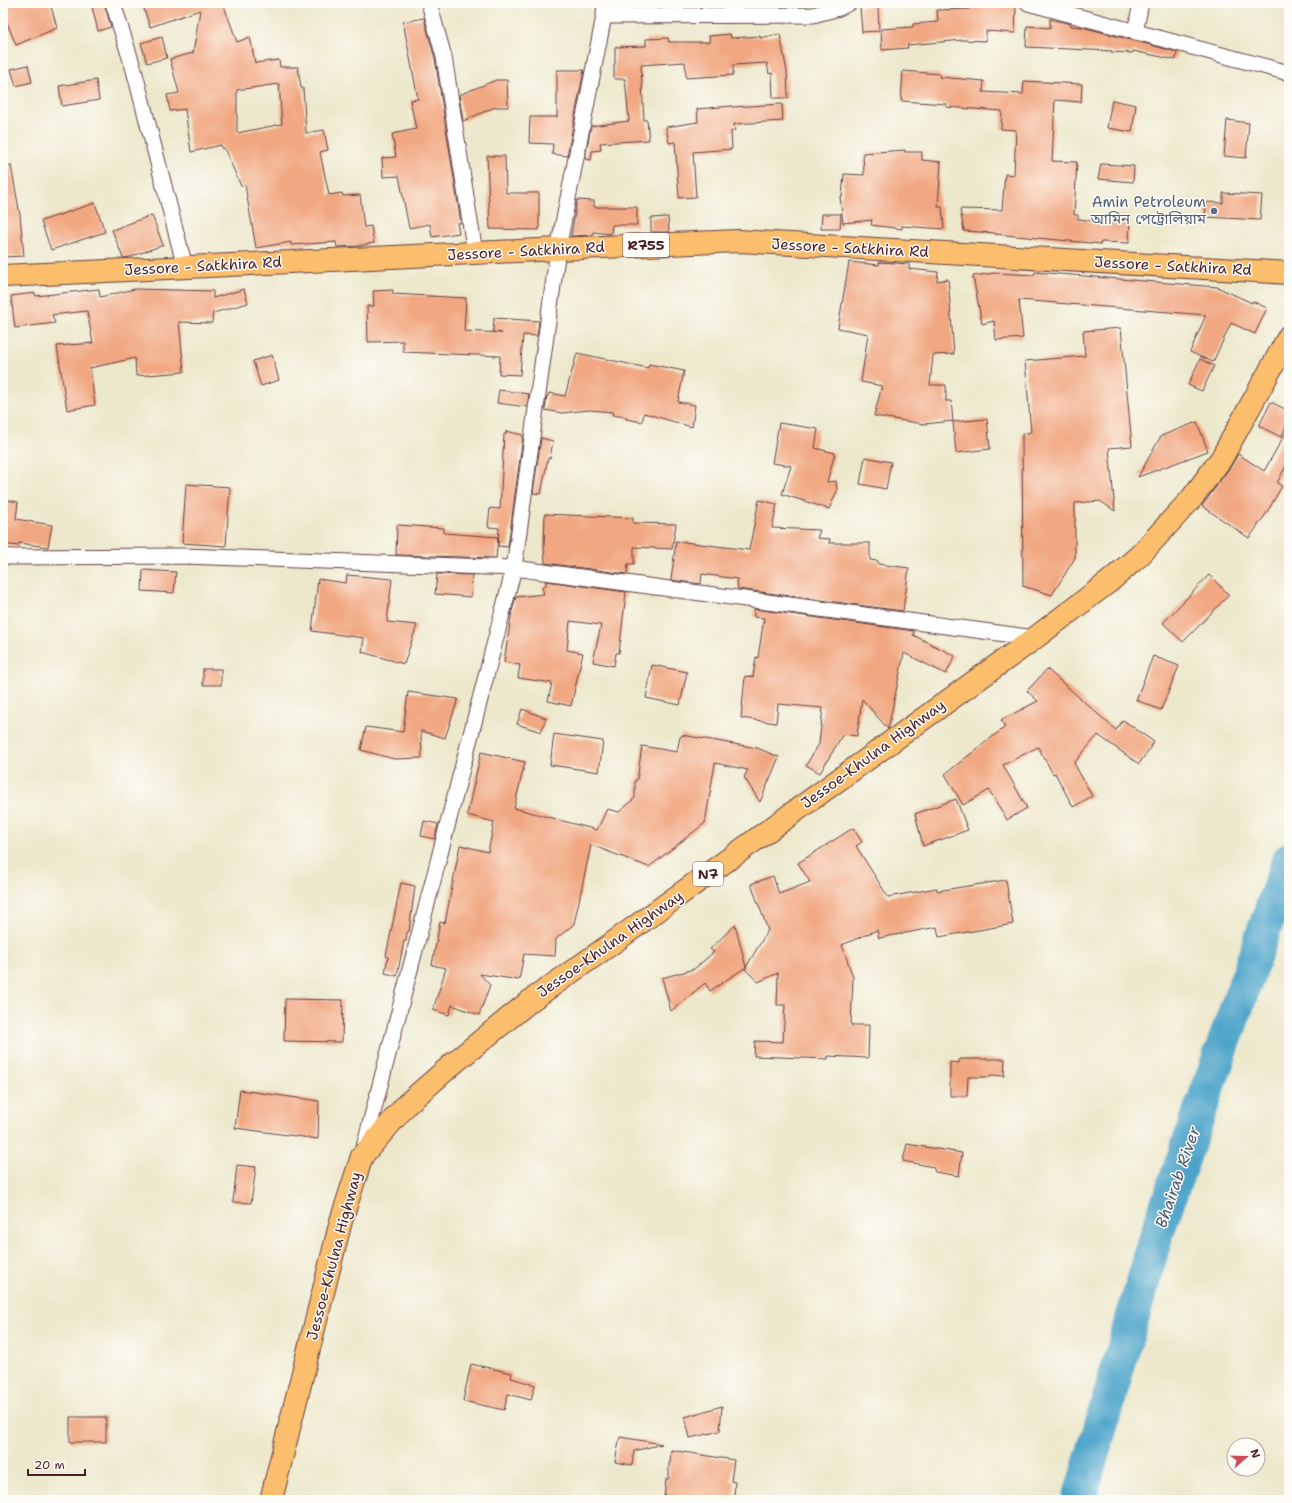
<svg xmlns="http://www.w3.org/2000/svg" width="1292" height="1503" font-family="'Shantell Sans','Noto Sans Bengali',sans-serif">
	<rect width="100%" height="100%" fill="#fdfcf7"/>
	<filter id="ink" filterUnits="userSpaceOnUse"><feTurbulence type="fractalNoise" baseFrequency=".025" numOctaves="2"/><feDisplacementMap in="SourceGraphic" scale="8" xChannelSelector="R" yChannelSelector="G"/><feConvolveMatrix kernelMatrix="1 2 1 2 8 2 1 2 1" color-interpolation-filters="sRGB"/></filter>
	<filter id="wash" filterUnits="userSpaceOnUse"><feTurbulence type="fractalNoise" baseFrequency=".012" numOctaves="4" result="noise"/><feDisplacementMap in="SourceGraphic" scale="16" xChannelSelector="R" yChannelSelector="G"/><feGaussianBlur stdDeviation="0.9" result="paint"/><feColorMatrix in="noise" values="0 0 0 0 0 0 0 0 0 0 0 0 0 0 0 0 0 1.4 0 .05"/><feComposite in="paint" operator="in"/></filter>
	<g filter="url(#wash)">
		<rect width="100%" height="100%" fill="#ede8cc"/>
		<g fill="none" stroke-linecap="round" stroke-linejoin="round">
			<path stroke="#4da4ca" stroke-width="34" d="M1079,1500L1159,1227L1289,859"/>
		</g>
		<g id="blocks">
			<g fill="#f1a781" fill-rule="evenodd">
				<path d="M14,3H50L57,28L16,45L3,13V7Z"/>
				<path d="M91,3H104L111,27L98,31Z"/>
				<path d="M142,3H223L237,42L250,37L255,63L279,60L280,67H298L301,88H303L306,133L324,130L328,150L320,152L329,195L342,193L343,196L360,195L364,227L371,226L374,243L357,246L337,247L336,242L291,245V242L256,248L245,185L241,186L224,148L222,149L221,145L191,152L185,109L170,111L167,95L179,93L170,59L193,53L200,10L150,27ZM279,84L282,124L237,133V90Z"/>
				<path d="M970,3H994L993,5L1016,6L1015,33L986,31V41L963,40L907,45L908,48L882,50L881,29L913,27V24L938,22L937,10L969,9Z"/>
				<path d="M878,6L879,31L862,32L860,7Z"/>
				<path d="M424,18L435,59L461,223H457L459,233L432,237L430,224L409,228L399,176L383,177L382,158L396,157L392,134L416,129L410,100L418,99L403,22Z"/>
				<path d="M1050,19L1071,24V26L1082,27L1177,52L1176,60L1133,51L1132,53L1111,52L1112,51L1026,47L1027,26L1050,28Z"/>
				<path d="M730,34L731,38L760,36V38L780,34L787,72L788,98H773L772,73L769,74L767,63L733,65V75L686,78L685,62L641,65L644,120H647L649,140L600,143L601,150L592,151L591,160L585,159L591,126L629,121L625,79H614V64H615V47L646,46V39L668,38L669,42H710L709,36Z"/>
				<path d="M162,37L167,58L147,63L141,43Z"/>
				<path d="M28,65L32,82L16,86L11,69Z"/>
				<path d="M557,70H584L567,156L552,154L553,144L529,143L530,117H557Z"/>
				<path d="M903,71L940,74L939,77L984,81L983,92L1023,94L1024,81L1082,84L1081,102L1055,100L1052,161L1077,162L1074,215H1078V219L1113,223V215L1130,216L1129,243L1101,242V244L995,234V233L964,231L960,209L1002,210L1005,174L1014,175L1016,130L1001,129L1002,111L946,107V104L901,101Z"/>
				<path d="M96,80L99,100L62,106L59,86Z"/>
				<path d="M496,80H507L508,107H495L463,121L459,95Z"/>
				<path d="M1112,100L1136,105L1132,132L1107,128Z"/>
				<path d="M782,104L783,121L734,124L735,130L731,131L732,149L693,152L696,197L679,198L675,142L669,143L666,127L698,122L697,109L732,106V107Z"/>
				<path d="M1227,120L1249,123L1246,158L1224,156Z"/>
				<path d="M905,150V152H922V160L941,162L938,207H942L944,229L902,226V229L871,225L872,220L843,223L840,197H842L844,174L864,175L863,153Z"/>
				<path d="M487,156H505L506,193H539V230L490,229Z"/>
				<path d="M1101,164L1134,166L1133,182L1098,179Z"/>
				<path d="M11,165L20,215L24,256L3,257V166Z"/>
				<path d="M1223,193L1262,195L1260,220L1205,217L1206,202L1223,203Z"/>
				<path d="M577,200L594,201V207H637V225H612L611,234L593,232V235L571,236Z"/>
				<path d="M95,203L105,232L51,250L41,221Z"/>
				<path d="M822,214H841L840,229H821Z"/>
				<path d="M152,215L163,245L130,257L123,258L112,230Z"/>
				<path d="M668,217L669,232H651V218Z"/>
				<path d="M849,262L879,265V262L909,264V269L938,272L937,281L948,279L954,354L933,355L930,385H946V401H951L953,421L924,424L874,416L882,386L861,382L868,334L838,328Z"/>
				<path d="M1035,272L1217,287L1252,303V301L1267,308L1255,334L1231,323L1213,362L1190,352L1206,315L1019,300L1023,338L996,340L994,321L982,324L973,276L995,273L1034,275Z"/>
				<path d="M99,289L100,297L135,289L213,291V298L244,289L248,303L213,313L212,323L179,322L184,372L136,376L135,358L90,368L95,405L67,410L57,346L93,343L87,311L52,315L55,323L15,328L11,296L35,293L36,296Z"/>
				<path d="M393,290V294L466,298L464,331L502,333L493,332L494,318L539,321L537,336L523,335L520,375L499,374L500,356L403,352V341L368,342L367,306H374L373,291Z"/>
				<path d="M1121,328L1132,446L1109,448L1115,511L1100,501L1075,503V558L1052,595L1023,586L1022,434L1031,432L1025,361L1085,356L1083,331Z"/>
				<path d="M577,353L648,368L649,364L684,371L678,402L695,405L692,427L644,413L642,422L626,419V417L612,415L613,412L589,410L562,413L545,410L547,396H548L549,393L565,396Z"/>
				<path d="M272,355L279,380L261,386L253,361Z"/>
				<path d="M1200,359L1214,366L1202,391L1188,385Z"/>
				<path d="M499,390L529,394L527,407L497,403Z"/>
				<path d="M1271,402L1289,411V421L1281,437L1259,426Z"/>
				<path d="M987,419L990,449L956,453L953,422Z"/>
				<path d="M1197,422L1208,451L1138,477L1161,436Z"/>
				<path d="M779,423L818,429L815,448L835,453L827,482L836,481L837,491L829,509L782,494L791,466L772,463Z"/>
				<path d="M1289,427V460L1277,483L1282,486L1266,514L1249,538L1202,506L1231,466L1238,454L1264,471Z"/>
				<path d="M506,431L523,435L508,547L498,546L499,528L488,527L490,508L500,509L504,434H506Z"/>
				<path d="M541,438L553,441L550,458H548L541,494L533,493Z"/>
				<path d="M865,457L891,462L886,489L860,484Z"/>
				<path d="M186,484L230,487L226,546L182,543Z"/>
				<path d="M3,499L18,502L16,519L52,525L48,547L19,543L18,546L3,544Z"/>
				<path d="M759,500L777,504L772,528L820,530L817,538L830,539L829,543H870V560L878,561V564L909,568L903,611L738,589L737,579L702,574L701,584L671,580L676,541L749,550Z"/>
				<path d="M545,514L633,518V523L676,524L672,549L634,547V564H628L627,574L545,563L544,546Z"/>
				<path d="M397,525L444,528V533L498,537L496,558L396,555Z"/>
				<path d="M143,570L176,572L174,593L142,591Z"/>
				<path d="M437,574L472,575L471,597L435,594Z"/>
				<path d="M347,575L392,579L387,622L417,625L404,664L362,652L364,638L312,631L318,579L346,583Z"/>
				<path d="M1209,575L1229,595L1183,642L1163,623Z"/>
				<path d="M546,581L626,592L619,653H616L614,666L593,662L601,625L570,621L567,650L583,653L571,706L548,701L552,683L518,678L520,665L504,662L512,611L516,597L544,594L542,587L546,585Z"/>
				<path d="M754,609L914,631L913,635L955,656L946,674L904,653L888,729L862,699L857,736L843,734L820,773L806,765L819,744L823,708L778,704L776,723L741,718L745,676L753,677L756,657L758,658L764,618L754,617Z"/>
				<path d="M1153,656L1179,666L1161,710L1136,700Z"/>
				<path d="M652,665L687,672L680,705L646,698Z"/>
				<rect x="203" y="669" width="18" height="16"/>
				<path d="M1047,669L1116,730L1123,720L1154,742L1139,764L1098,735L1074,763L1092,796L1073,807L1055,773L1053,774L1038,747L1003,765L1027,808L1007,820L989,790L963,805L945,774L1005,727L1001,720L1038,701L1027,691Z"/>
				<path d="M408,692L458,699L445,738L421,731L422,758L394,759L361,750L366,727L403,732Z"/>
				<path d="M522,709L546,718L541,732L517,724Z"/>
				<path d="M554,734L603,741L599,772L550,765Z"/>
				<path d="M682,735L757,748L779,757L760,802L744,777L748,770L715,763L705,823L649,867L591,845L574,924L556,939L555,956L524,954L519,980L480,974L490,985L479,1015L452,1005L449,1015L433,1010L446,968L432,965L440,922L445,923L460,845L488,852L494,822L467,815L481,752L525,762L514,808L597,830L607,809L619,812L635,798V780H637L642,746L677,752L680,737H681Z"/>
				<path d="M956,799L968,830L923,846L915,814Z"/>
				<path d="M424,821L438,824L435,839L421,836Z"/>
				<path d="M853,828L862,842L856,846L888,897L937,888V891L1006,880L1013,924L939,937L937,927L879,938L877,930L842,945L853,977L851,1025H869L868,1058L828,1056V1059L754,1056L755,1041L783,1042L785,1005H777L778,973L758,982L745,969L768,930L751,884L773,876L779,894L810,882L798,863Z"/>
				<path d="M401,883L415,886L409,932H407L406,941H404L397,976L385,973L388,957L386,956Z"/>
				<path d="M735,925L746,967L710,991L705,983L671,1011L662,978L694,969L714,952L710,949Z"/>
				<path d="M285,999L343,1000L342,1042L284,1041Z"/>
				<path d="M959,1059H1005L1004,1076L990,1075V1077H968L967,1096H950V1062L959,1063Z"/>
				<path d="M240,1090L319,1101L318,1139L235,1128Z"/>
				<path d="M907,1144L962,1153L959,1176L935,1172L933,1167L903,1161Z"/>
				<path d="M237,1165L256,1167L251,1203L233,1202Z"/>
				<path d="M471,1364L512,1373L511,1378L535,1385L531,1400L508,1394L504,1410L463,1401Z"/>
				<path d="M722,1406L720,1431L690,1438L685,1417Z"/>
				<rect x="70" y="1417" width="36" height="25"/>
				<path d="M620,1437L662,1444L634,1451L632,1465L615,1462Z"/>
				<path d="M671,1450L734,1460L731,1481L735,1482L734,1500H664L666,1479H669V1463H670Z"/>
			</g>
		</g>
	</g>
	<g filter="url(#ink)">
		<use href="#blocks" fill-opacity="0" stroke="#623d43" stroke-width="1"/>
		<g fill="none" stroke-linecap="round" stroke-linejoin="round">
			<defs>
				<g id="minor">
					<path d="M113,3L134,70L185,267"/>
					<path d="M429,3L444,57L475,253"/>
					<path d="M1028,3L1289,73"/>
					<path d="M604,16L813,15L839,8L849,3"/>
					<path d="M1135,32L1141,3"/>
					<path d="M3,556L11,557L184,556L514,568L1035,638"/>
					<path d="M363,1151L514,568L558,249L604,16L605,3"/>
				</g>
				<path id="primary" d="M3,276L558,249L738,241L1289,273"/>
				<path id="trunk" d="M271,1500L341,1221L362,1156L407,1104L455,1062L530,1001L607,947L1035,638L1110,581L1140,555L1192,498L1221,459L1289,336"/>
			</defs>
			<use href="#minor" stroke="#623d43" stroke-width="17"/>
			<use href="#primary" stroke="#623d43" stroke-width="24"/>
			<use href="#trunk" stroke="#623d43" stroke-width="24"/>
			<use href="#minor" stroke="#fff" stroke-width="15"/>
			<use href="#primary" stroke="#fabe6d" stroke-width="22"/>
			<use href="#trunk" stroke="#fabe6d" stroke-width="22"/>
		</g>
	</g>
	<circle fill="#5c6f8a" stroke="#fdfcf7" stroke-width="1.5" cx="1214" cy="211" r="4"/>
	<g text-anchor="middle" stroke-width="3" stroke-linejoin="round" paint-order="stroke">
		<g fill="#fdfcf7" stroke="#806168" stroke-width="1">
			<rect x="623" y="233" width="46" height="24" rx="3"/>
			<rect x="693" y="862" width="30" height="24" rx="3"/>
		</g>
		<g font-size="14" font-weight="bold" fill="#4a1f2b">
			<text x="646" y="250">R755</text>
			<text x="708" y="879">N7</text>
		</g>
		<g font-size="15" fill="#4e5e75" stroke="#fdfcf7" text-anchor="end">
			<text x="1206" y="207">Amin Petroleum<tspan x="1206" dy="17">আমিন পেট্রোলিয়াম</tspan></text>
		</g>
		<g font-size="15" fill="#4a1f2b" stroke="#fdfcf7">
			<text transform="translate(850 248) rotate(3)" y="5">Jessore - Satkhira Rd</text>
			<text transform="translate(526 251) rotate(-3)" y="5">Jessore - Satkhira Rd</text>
			<text transform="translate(203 266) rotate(-3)" y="5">Jessore - Satkhira Rd</text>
			<text transform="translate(1173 266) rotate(3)" y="5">Jessore - Satkhira Rd</text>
			<text transform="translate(873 754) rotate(-36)" y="5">Jessoe-Khulna Highway</text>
			<text transform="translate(610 944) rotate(-35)" y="5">Jessoe-Khulna Highway</text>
			<text transform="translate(334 1256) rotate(-75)" y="5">Jessoe-Khulna Highway</text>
		</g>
		<g font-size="16" font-style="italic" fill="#4b5b73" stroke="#fdfcf7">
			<text transform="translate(1177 1177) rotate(-71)" y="6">Bhairab River</text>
		</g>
	</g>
	<rect width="1292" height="1503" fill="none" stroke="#fdfcf7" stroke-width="16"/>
	<g transform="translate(1246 1457) rotate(70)"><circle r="19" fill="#fdfcf7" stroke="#b5a4a5"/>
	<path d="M0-3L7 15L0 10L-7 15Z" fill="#d1495b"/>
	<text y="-6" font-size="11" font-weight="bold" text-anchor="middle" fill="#4a1f2b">N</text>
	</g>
	<path d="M28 1469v6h57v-6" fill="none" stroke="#4a1f2b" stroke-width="2"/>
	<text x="34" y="1469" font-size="12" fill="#4a1f2b" stroke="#fdfcf7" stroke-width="3" paint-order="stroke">20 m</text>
</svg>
